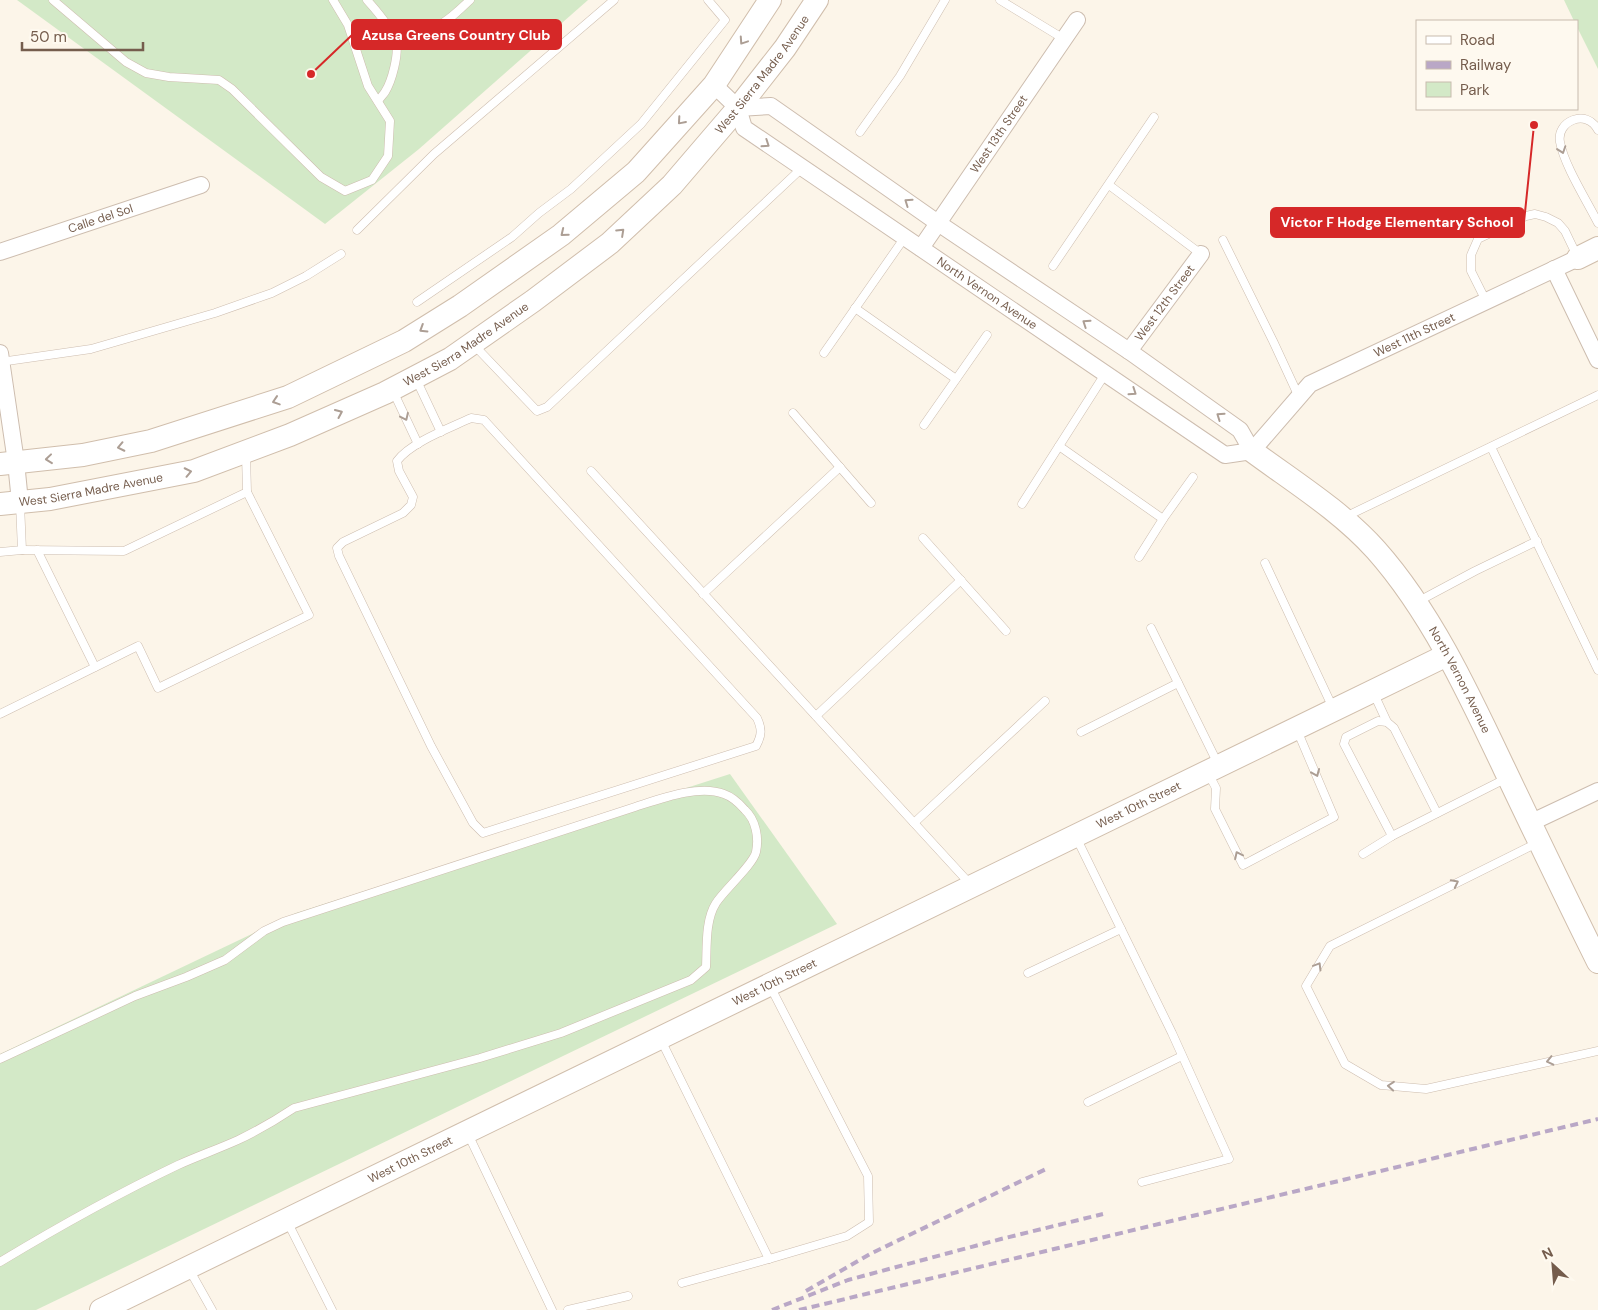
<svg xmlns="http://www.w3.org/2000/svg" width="1598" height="1310" font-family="'DM Sans',sans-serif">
	<rect width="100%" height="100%" fill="#fcf5e9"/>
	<g fill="#d3e9c7">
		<path d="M17,0H588L419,149L325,224Z"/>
		<path d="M1564,0H1598V69L1577,27V21H1574Z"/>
		<path d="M730,774L837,924L36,1310H0V1054L296,913Z"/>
	</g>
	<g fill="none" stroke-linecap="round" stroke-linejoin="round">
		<defs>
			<g id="lane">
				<path d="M53,0L126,62L146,73L169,77L219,80L232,89L321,177L345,191L372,180L388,156L390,121L368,86L348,25L333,0"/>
				<path d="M367,0C376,10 392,29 396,42C399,54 392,81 385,92C383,95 380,98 378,101"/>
				<path d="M1000,0L1064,39"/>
				<path d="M391,33C406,32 421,32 435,27C448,22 460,9 470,0"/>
				<path d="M1598,130C1587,108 1556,121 1560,142C1564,165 1587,201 1598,223"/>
				<path d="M860,132L900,76L945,0"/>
				<path d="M1109,185L1201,254"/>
				<path d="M357,230L434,154L614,0"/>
				<path d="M1223,240L1273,341L1299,397"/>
				<path d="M1053,266L1154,117"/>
				<path d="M1486,301L1471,271V255L1478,239L1526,216L1535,214L1546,217L1558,223L1565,231L1577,256"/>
				<path d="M417,302L512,237L539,213L571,189L641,124L725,20L708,0"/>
				<path d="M855,308L956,379"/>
				<path d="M474,345L537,411L547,407L802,168"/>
				<path d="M824,353L905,237"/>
				<path d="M0,362L91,349L215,313L272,293L306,276L341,254"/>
				<path d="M416,379L441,432"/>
				<path d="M393,391L418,444"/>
				<path d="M793,413L871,503"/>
				<path d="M471,418L484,420L757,718C762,729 762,735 756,746L483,833L473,823L431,746L339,556L337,548L343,542L403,513L411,505L413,497L399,471L397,461C411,442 450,428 471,418Z"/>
				<path d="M924,425L987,335"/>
				<path d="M1059,446L1163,519"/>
				<path d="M1491,447L1598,670"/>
				<path d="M591,471L971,885"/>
				<path d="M1022,504L1105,374"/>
				<path d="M1345,517L1598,395"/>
				<path d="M923,538L1006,631"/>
				<path d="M22,550L124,551L247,492"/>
				<path d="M37,550L95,667"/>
				<path d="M0,552L22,550L20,504"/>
				<path d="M1139,557L1163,519L1193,477"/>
				<path d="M1265,563L1333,708"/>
				<path d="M703,594L840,467"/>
				<path d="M1417,602L1475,571L1537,541"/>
				<path d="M1151,628L1218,764"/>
				<path d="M1374,694L1387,722"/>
				<path d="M0,714L138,646L158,688L309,615L247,492L246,455"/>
				<path d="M816,716L961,580"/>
				<path d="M1081,732L1178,683"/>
				<path d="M1208,773L1216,788L1215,809L1243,865L1334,817L1297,730"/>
				<path d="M914,823L1045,701"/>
				<path d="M1392,836L1344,744L1346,737L1378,721L1387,722L1394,728L1437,813"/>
				<path d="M1076,837L1172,1033L1229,1159L1142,1182"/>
				<path d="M1537,843L1330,946L1306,986L1345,1064L1381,1085L1426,1089L1598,1051"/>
				<path d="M1363,854L1392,836L1507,778"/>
				<path d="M1028,973L1121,929"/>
				<path d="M661,1040L769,1259L682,1283"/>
				<path d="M0,1059L135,996L186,977L225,960L264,931L283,922L635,807C660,799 699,784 724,794C733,797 739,803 745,810C756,820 759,838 756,852C753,865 724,890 716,903C705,920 707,947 706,967L691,980L561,1033L480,1058L294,1108C276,1120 257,1131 238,1140C218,1149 198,1156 178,1165C117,1194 58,1227 0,1262"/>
				<path d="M1088,1102L1182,1056"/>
				<path d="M468,1134L552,1310"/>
				<path d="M287,1221L332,1310"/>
				<path d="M769,1259L847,1236L869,1222L868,1176L771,988"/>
				<path d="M189,1269L212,1310"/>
				<path d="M568,1310L628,1296"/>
			</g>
			<g id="street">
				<path id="s1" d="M714,85L738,108L744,128L1225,455L1252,451"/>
				<path d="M738,108L771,106L938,223L1129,351L1240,430L1252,451"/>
				<path id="s2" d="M921,248L1077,20"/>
				<path id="s3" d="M0,252L201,185"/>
				<path d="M1554,269L1598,360"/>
				<path id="s4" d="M1129,351L1201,254"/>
				<path d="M0,353L16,462L20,502"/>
				<path id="s5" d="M1252,451L1310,384L1578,258"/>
				<path d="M1530,823L1598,791"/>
			</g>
			<g id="secondary">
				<path d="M1578,258L1598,248"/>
				<path id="s6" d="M1252,451C1294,482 1341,511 1376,550C1431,612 1469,694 1504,768C1535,833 1566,898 1598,962"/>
				<path d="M0,464L83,455L151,441L288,397L404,341L460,306L561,235L636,172L714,85L770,0"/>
				<path id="s7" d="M0,504L50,499L194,471L290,435L385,393L450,359L533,301L610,243L672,185L738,108L785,48L817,0"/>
				<path id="s8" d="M101,1310L1447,655"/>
			</g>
		</defs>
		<use href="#lane" stroke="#cdbdaf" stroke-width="9"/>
		<use href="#street" stroke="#cdbdaf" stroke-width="18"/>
		<use href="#secondary" stroke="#d0beac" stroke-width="24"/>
		<use href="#lane" stroke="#fff" stroke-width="8"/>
		<use href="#street" stroke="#fff" stroke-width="16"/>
		<use href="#secondary" stroke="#fff" stroke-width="22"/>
		<g stroke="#b9a7c6" stroke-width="4" stroke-dasharray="8 5" stroke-linecap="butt">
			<path d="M806,1291L870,1254L1046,1169"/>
			<path d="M772,1310L848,1280L1001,1239L1103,1214"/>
			<path d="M799,1310L1598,1119"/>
		</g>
	</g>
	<defs><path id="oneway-chevron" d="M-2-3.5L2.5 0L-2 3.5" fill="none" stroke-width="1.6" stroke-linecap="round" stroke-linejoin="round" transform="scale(1.25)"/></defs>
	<g stroke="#ac9e94">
		<use href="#oneway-chevron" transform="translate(743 41) rotate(124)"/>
		<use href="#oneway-chevron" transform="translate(681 121) rotate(131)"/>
		<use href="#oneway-chevron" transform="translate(766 144) rotate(34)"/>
		<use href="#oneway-chevron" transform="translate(1562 150) rotate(71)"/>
		<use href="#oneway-chevron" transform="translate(908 202) rotate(-145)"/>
		<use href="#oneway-chevron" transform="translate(621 232) rotate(-43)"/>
		<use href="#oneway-chevron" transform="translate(564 233) rotate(141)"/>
		<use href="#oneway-chevron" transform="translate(1086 323) rotate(-146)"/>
		<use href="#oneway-chevron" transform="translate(423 329) rotate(148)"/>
		<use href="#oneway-chevron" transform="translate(1133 392) rotate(34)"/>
		<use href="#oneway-chevron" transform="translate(276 401) rotate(162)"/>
		<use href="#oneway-chevron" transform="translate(339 413) rotate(-24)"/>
		<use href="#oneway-chevron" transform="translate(1220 416) rotate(-145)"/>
		<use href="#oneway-chevron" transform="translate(405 417) rotate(65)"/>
		<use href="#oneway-chevron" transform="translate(121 447) rotate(168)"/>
		<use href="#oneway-chevron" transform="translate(49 459) rotate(174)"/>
		<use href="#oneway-chevron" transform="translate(188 472) rotate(-12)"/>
		<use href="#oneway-chevron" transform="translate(1316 773) rotate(67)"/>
		<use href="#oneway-chevron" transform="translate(1238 855) rotate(-116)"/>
		<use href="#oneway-chevron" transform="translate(1455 883) rotate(-27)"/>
		<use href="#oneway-chevron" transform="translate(1318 966) rotate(-59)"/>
		<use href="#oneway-chevron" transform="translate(1550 1061) rotate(167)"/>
		<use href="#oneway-chevron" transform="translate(1391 1086) rotate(-175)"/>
	</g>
	<g text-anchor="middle" stroke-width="4.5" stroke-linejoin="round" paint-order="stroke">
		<g font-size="12" fill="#755d4d" stroke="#fef9ef">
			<text dy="4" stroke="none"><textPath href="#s7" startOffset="902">West Sierra Madre Avenue</textPath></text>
			<text dy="4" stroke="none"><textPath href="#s2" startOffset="138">West 13th Street</textPath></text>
			<text dy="4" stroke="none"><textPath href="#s3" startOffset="106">Calle del Sol</textPath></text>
			<text dy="4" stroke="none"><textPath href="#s1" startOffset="348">North Vernon Avenue</textPath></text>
			<text dy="4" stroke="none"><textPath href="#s4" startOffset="60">West 12th Street</textPath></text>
			<text dy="4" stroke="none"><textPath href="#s5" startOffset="204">West 11th Street</textPath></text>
			<text dy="4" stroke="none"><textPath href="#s7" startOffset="498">West Sierra Madre Avenue</textPath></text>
			<text dy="4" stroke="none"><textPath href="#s7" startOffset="92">West Sierra Madre Avenue</textPath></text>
			<text dy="4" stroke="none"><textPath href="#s6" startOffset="314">North Vernon Avenue</textPath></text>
			<text dy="4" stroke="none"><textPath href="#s8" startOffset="1154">West 10th Street</textPath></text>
			<text dy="4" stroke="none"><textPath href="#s8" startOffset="749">West 10th Street</textPath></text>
			<text dy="4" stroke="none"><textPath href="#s8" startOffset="344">West 10th Street</textPath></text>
		</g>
	</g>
	<path fill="none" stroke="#d62828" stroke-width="2" d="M311 74L352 35M1534 125L1524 222"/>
	<g fill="#d62828" stroke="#fef9ef" stroke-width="2">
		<circle cx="311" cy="74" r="5"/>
		<circle cx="1534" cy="125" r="5"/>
	</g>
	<g fill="#d62828" stroke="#d62828" stroke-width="2">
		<rect x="352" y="20" width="209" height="29" rx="5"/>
		<rect x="1271" y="208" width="253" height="29" rx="5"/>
	</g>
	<g font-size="14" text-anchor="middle" font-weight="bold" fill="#fff">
		<text x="456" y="40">Azusa Greens Country Club</text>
		<text x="1397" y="227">Victor F Hodge Elementary School</text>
	</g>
	<rect x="1416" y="20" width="162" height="90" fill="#fef9ef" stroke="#c7bbae"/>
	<rect x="1426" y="36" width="25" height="8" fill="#ffffff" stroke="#c7bbae"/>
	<text x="1460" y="45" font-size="15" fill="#755d4d">Road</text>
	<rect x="1426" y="61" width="25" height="8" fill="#b9a7c6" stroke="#c7bbae"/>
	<text x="1460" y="70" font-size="15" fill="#755d4d">Railway</text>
	<rect x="1426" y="82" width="25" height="15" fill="#d3e9c7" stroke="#c7bbae"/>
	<text x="1460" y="95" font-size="15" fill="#755d4d">Park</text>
	<g transform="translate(1553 1265) rotate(334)" stroke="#fef9ef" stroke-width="4" paint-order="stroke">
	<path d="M0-4L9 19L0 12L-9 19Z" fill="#755d4d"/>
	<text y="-8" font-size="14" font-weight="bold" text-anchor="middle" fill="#755d4d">N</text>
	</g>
	<path d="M22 42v8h121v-8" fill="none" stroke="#755d4d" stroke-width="2.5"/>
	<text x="30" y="42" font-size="15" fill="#755d4d" stroke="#fef9ef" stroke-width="4" paint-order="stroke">50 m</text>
</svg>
